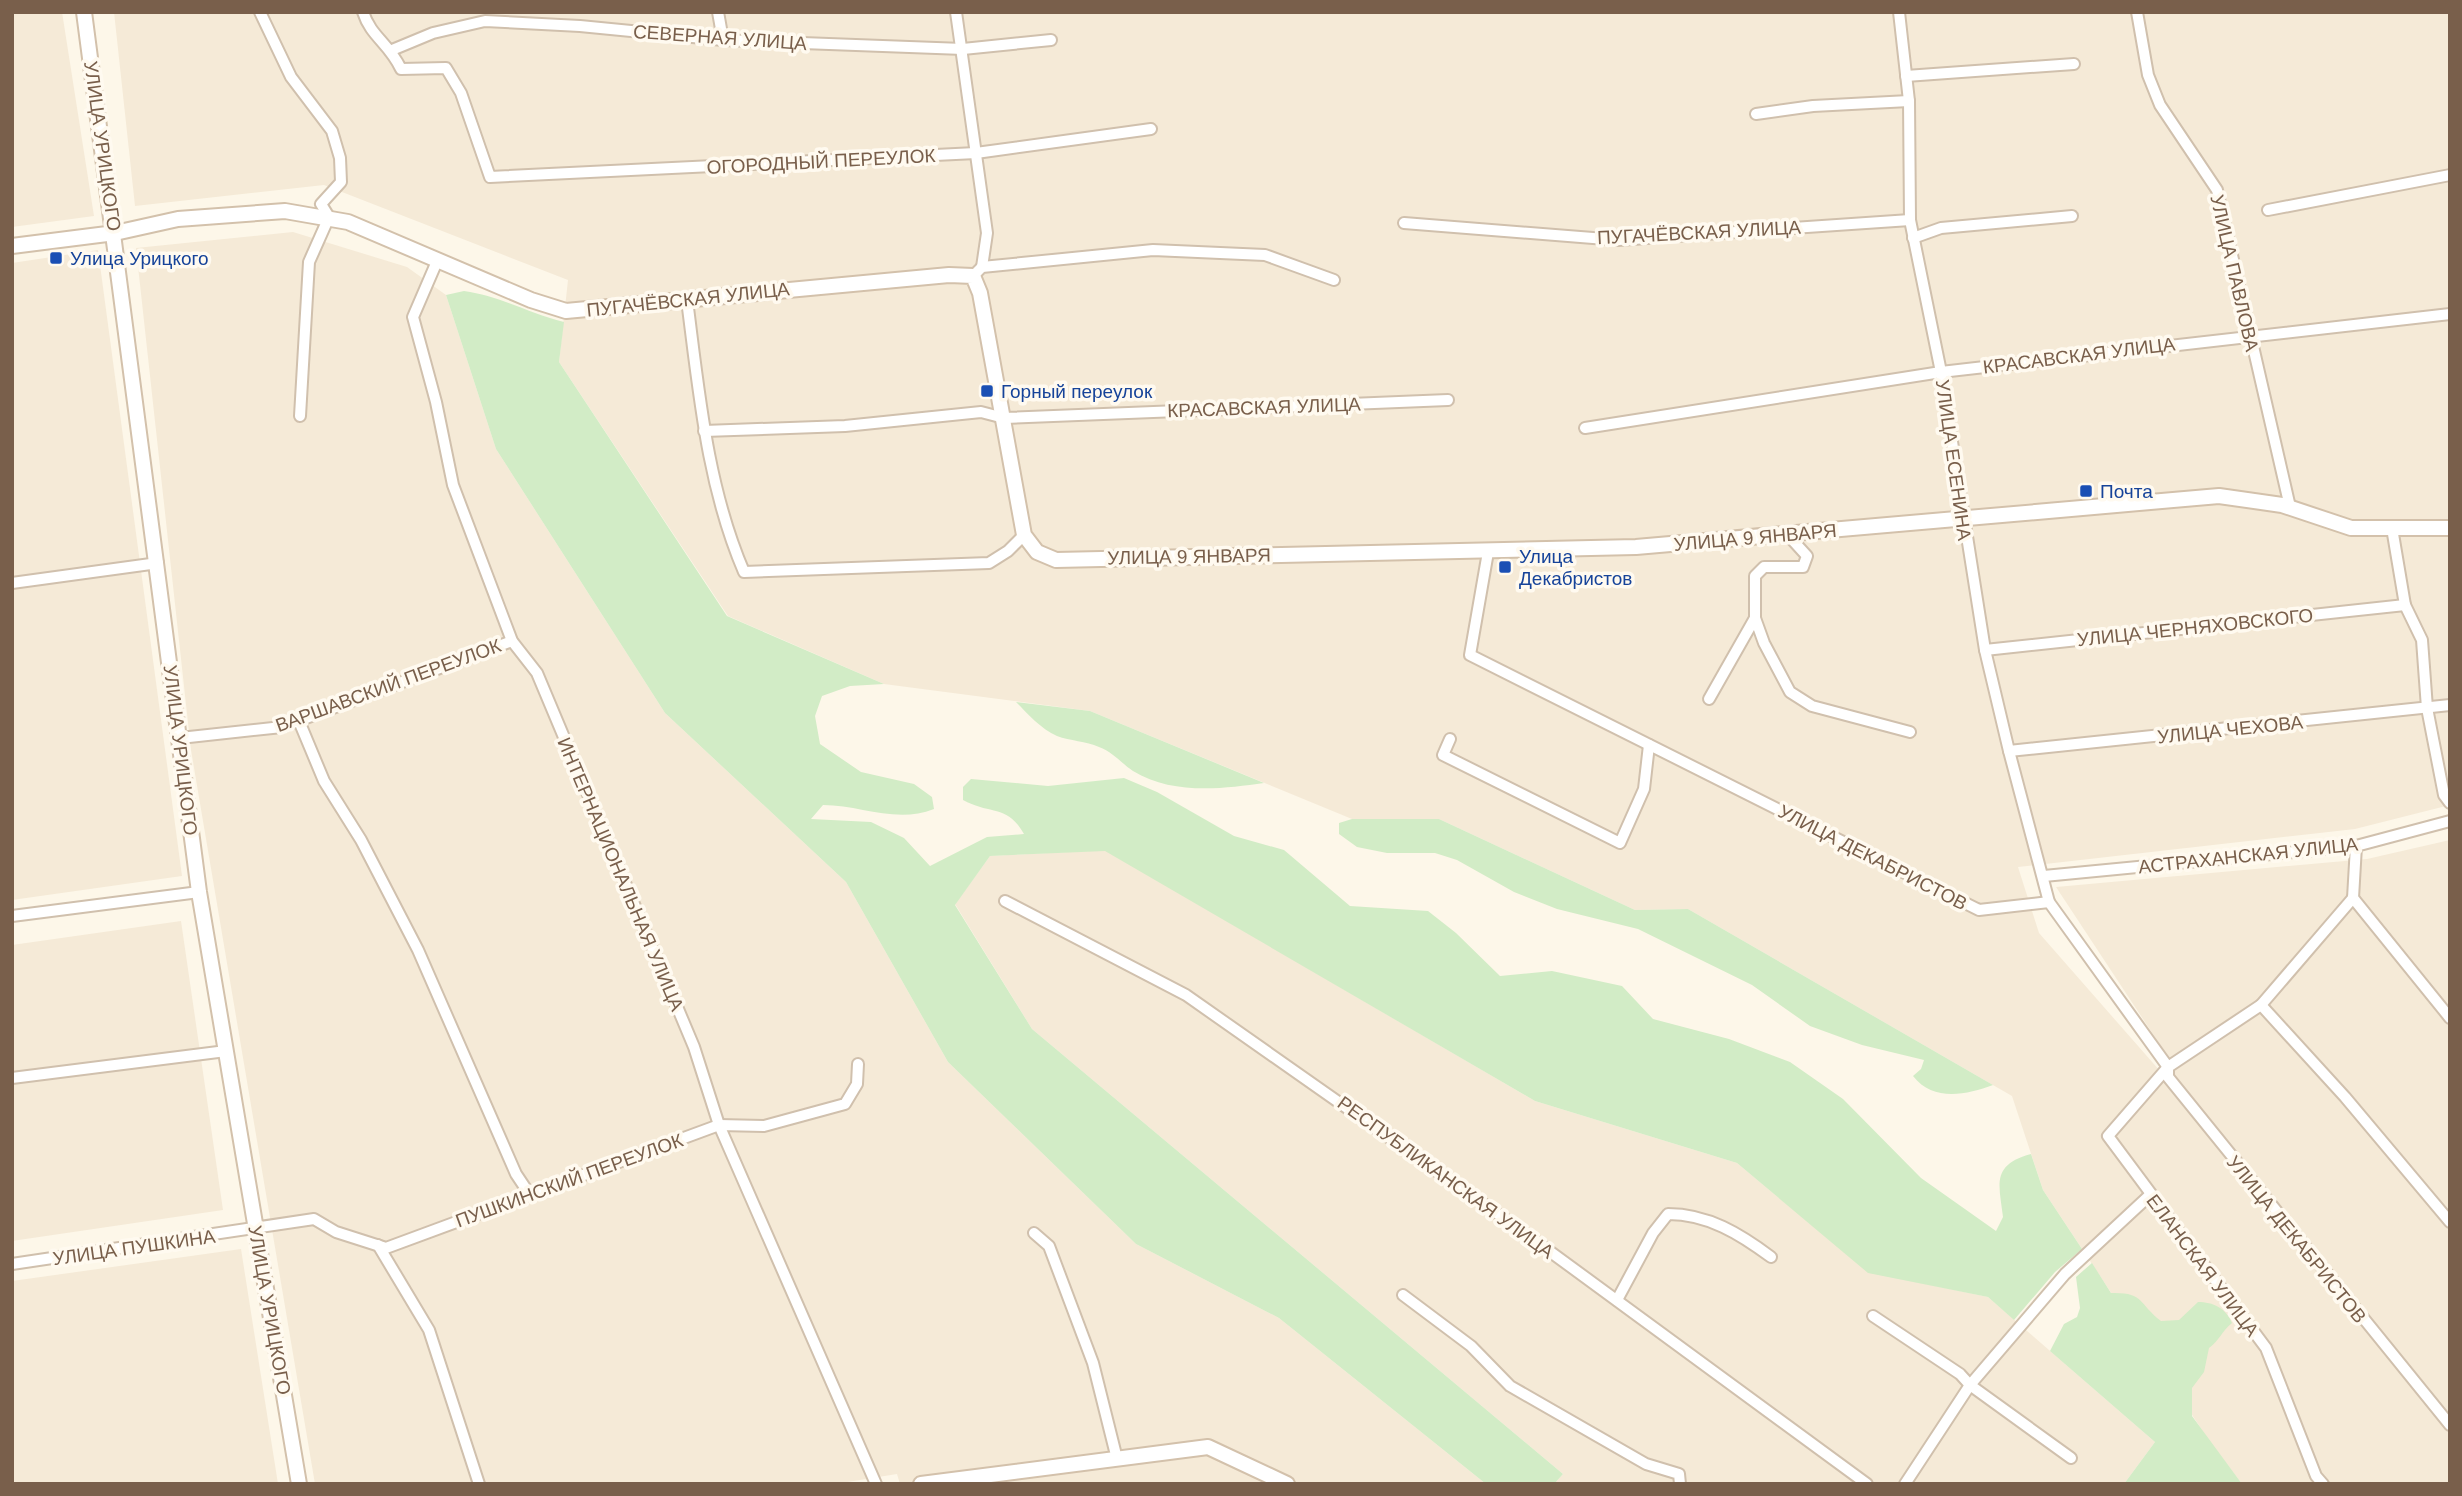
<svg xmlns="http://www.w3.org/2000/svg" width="2462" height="1496" font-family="Arial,sans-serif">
	<rect width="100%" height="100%" fill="#fdf7e9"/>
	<g fill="#f5ead7">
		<path d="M12,12H62L94,216L12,227Z"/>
		<path d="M114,12H2450V805L2355,829L2018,867L2039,933L2160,1071L2170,1060L2056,887L2367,859L2450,840V1484H2242L2210,1442L2043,1190L2012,1096L1688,909L1635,910L1439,819H1352L1090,711L884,684L728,616L559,362L568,280L324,185L135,206Z"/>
		<path d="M293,232L407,267L446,295L496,449L665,713L846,882L948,1062L1136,1244L1279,1318L1486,1484H900L897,1474L835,1484H315L191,750L136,248Z"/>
		<path d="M98,250L182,876L12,900V263Z"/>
		<path d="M1105,850L1535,1101L1737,1163L1868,1272L1988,1297L2155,1442L2124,1484H1554L1563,1474L1032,1029L955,904L990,856Z"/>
		<path d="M181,921L223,1210L12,1241V945Z"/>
		<path d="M241,1249L278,1484H12V1281Z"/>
	</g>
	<g fill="#d2ecc6">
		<path d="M464,291C500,296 528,313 564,322L559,362L727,616L884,684L850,686L822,696L815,716L820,744L861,772L914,784L932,797L934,809C896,824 861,805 823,805L811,819L871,822L904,838L930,866L987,837L1024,834C1007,804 990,815 963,800V787L971,779L1048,786L1124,778L1157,792L1234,836L1284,850L1350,906L1428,911L1456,933L1500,976L1552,971L1622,986L1653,1019L1729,1039L1790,1062L1843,1099L1921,1178L1996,1231L2003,1217C1999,1184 1991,1165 2031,1154L2043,1190L2082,1249L2055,1272L2014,1320L1988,1297L1868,1273L1737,1163L1535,1101L1105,851L990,856L955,905L1032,1029L1563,1474L1554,1484H1486L1279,1318L1136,1244L948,1062L846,882L665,713L496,449L446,295Z"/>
		<path d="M1016,702L1090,711L1264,783C1222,789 1172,795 1133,771C1121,763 1113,752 1099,747C1086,741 1070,741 1057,736C1041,729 1028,714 1016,702Z"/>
		<path d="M1352,819H1439L1635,910L1688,909L1993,1085C1966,1095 1933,1102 1913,1076L1921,1069L1924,1060L1862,1045L1810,1026L1752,985L1638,929L1557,909L1514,892L1457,860L1435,853H1387L1357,847L1339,834V823Z"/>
		<path d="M2092,1263L2111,1293C2144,1292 2138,1303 2161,1321L2179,1320L2198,1302C2213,1302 2226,1308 2232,1323C2222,1331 2219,1341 2209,1348L2204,1372L2192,1388V1416L2242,1484H2124L2155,1442L2050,1351L2064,1324L2077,1317L2080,1308L2076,1277Z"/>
	</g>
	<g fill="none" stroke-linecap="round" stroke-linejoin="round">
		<defs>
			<g id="street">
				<path d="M260,12L291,77L332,131L340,158L341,182L321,204L329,217L309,262L300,416"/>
				<path d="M363,12C371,37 389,43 401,69L446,68L461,93L490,177L976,153L1151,129"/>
				<path d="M718,12L723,40"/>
				<path d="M956,12L987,233L982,267"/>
				<path d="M1899,12L1909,101L1910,220L1941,372L1985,650L2009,751L2049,902L2168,1067V1077L2450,1425"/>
				<path d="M2137,12L2148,75L2160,105L2217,190L2290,507"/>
				<path d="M392,50L433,33L485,21L580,26L723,40L963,49L1051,40"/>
				<path d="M1906,76L2074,64"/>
				<path d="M1756,114L1813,106L1909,101"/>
				<path d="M2268,210L2450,175"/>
				<path d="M1404,223L1618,240L1910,220"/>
				<path d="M1913,238L1941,228L2072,216"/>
				<path d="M438,259L413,317L436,402L453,485L512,641L537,673L694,1047L719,1125L876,1484"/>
				<path d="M973,276L982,267L1153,250L1265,255L1334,280"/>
				<path d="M687,300C699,392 707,486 744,572L989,563L1008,551L1024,535"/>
				<path d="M1585,428L1941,372L2450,314"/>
				<path d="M704,431L845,426L981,412L1004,418L1448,400"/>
				<path d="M2392,528L2405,605L2422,640L2427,708L2444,795L2450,803"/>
				<path d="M1787,534L1807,556L1803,567H1764L1755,576V618L1764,643L1790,692L1812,706L1910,732"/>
				<path d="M1488,552L1470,655L1979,910L2049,902"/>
				<path d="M12,583L158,563"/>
				<path d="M1985,650L2405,605"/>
				<path d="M1709,699L1755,618"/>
				<path d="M299,721L324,781L361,840L418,950L516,1174L530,1195"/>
				<path d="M180,738L282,727L512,641"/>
				<path d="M1450,739L1443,755L1620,843L1644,789L1649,745"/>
				<path d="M2009,751L2450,705"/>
				<path d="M2044,876L2356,846L2450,821"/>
				<path d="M2353,898L2450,1018"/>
				<path d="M2353,898L2356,846"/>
				<path d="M1005,901L1186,995L1522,1231L1867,1484"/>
				<path d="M12,916L199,892"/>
				<path d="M2261,1005L2345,1097L2450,1222"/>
				<path d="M12,1078L226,1051"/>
				<path d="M1034,1233L1049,1246L1093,1363L1117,1459"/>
				<path d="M378,1245L429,1330L479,1484"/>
				<path d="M12,1264L314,1219L336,1232L386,1248L719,1125L764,1126L845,1104L857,1084L858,1064"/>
				<path d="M1403,1295L1471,1346L1510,1386L1646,1464L1679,1474L1680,1484"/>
				<path d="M1617,1300L1653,1233L1668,1214C1708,1214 1740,1234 1771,1257"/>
				<path d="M1873,1316L1960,1374L1970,1385L2071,1458"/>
				<path d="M1905,1484L1970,1385L2065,1274L2150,1195"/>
				<path d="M2323,1484L2316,1476L2266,1348L2108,1136L2168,1067L2261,1005L2353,898"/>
			</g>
			<g id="secondary">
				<path d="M84,12L199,892L299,1484"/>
				<path d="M12,246L115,233L178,219L285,211L348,222L531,300L566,311L949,275L973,276L980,293L1024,535L1037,552L1056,560L1636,547L2219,496L2282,505L2351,528H2450"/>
				<path d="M921,1484L1208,1447L1287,1484"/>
			</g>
		</defs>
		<use href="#street" stroke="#d0c0ad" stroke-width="14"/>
		<use href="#secondary" stroke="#d3c1ab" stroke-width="18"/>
		<use href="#street" stroke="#fff" stroke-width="10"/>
		<use href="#secondary" stroke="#fff" stroke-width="14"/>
	</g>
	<g fill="#1a4fb4" stroke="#fffaf0" stroke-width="2.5">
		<rect x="49" y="251" width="14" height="14" rx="3.5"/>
		<rect x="980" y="384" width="14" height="14" rx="3.5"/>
		<rect x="2079" y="484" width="14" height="14" rx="3.5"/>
		<rect x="1498" y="560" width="14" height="14" rx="3.5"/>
	</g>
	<g text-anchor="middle" stroke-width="7" stroke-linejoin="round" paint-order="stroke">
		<g font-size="19" fill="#795f4b" stroke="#fffaf0">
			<text transform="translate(720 37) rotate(4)" y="7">СЕВЕРНАЯ УЛИЦА</text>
			<text transform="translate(103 146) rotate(82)" y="7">УЛИЦА УРИЦКОГО</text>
			<text transform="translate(821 161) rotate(-3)" y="7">ОГОРОДНЫЙ ПЕРЕУЛОК</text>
			<text transform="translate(1699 232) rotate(-3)" y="7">ПУГАЧЁВСКАЯ УЛИЦА</text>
			<text transform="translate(2235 273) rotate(77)" y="7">УЛИЦА ПАВЛОВА</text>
			<text transform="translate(688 299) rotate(-6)" y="7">ПУГАЧЁВСКАЯ УЛИЦА</text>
			<text transform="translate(2079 355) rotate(-7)" y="7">КРАСАВСКАЯ УЛИЦА</text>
			<text transform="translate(1264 407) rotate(-2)" y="7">КРАСАВСКАЯ УЛИЦА</text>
			<text transform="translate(1954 460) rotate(82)" y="7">УЛИЦА ЕСЕНИНА</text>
			<text transform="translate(1755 537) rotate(-5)" y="7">УЛИЦА 9 ЯНВАРЯ</text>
			<text transform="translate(1189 556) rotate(-1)" y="7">УЛИЦА 9 ЯНВАРЯ</text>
			<text transform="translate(2195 627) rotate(-6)" y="7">УЛИЦА ЧЕРНЯХОВСКОГО</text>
			<text transform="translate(388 685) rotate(-20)" y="7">ВАРШАВСКИЙ ПЕРЕУЛОК</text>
			<text transform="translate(2230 729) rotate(-6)" y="7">УЛИЦА ЧЕХОВА</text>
			<text transform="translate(181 750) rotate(83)" y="7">УЛИЦА УРИЦКОГО</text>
			<text transform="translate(2248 855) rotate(-6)" y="7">АСТРАХАНСКАЯ УЛИЦА</text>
			<text transform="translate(1873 857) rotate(27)" y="7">УЛИЦА ДЕКАБРИСТОВ</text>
			<text transform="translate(621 874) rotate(67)" y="7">ИНТЕРНАЦИОНАЛЬНАЯ УЛИЦА</text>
			<text transform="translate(1446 1177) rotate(36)" y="7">РЕСПУБЛИКАНСКАЯ УЛИЦА</text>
			<text transform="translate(569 1180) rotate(-20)" y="7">ПУШКИНСКИЙ ПЕРЕУЛОК</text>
			<text transform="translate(2297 1239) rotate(51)" y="7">УЛИЦА ДЕКАБРИСТОВ</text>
			<text transform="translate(134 1247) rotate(-8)" y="7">УЛИЦА ПУШКИНА</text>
			<text transform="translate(2203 1265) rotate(53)" y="7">ЕЛАНСКАЯ УЛИЦА</text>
			<text transform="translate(270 1310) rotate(80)" y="7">УЛИЦА УРИЦКОГО</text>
		</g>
		<g font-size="19" fill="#164399" stroke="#fffaf0" text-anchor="start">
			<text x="70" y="265">Улица Урицкого</text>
			<text x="1001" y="398">Горный переулок</text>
			<text x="2100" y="498">Почта</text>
			<text x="1519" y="563">Улица<tspan x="1519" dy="22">Декабристов</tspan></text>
		</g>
	</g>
	<rect width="2462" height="1496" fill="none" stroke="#795f4b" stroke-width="28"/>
</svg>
